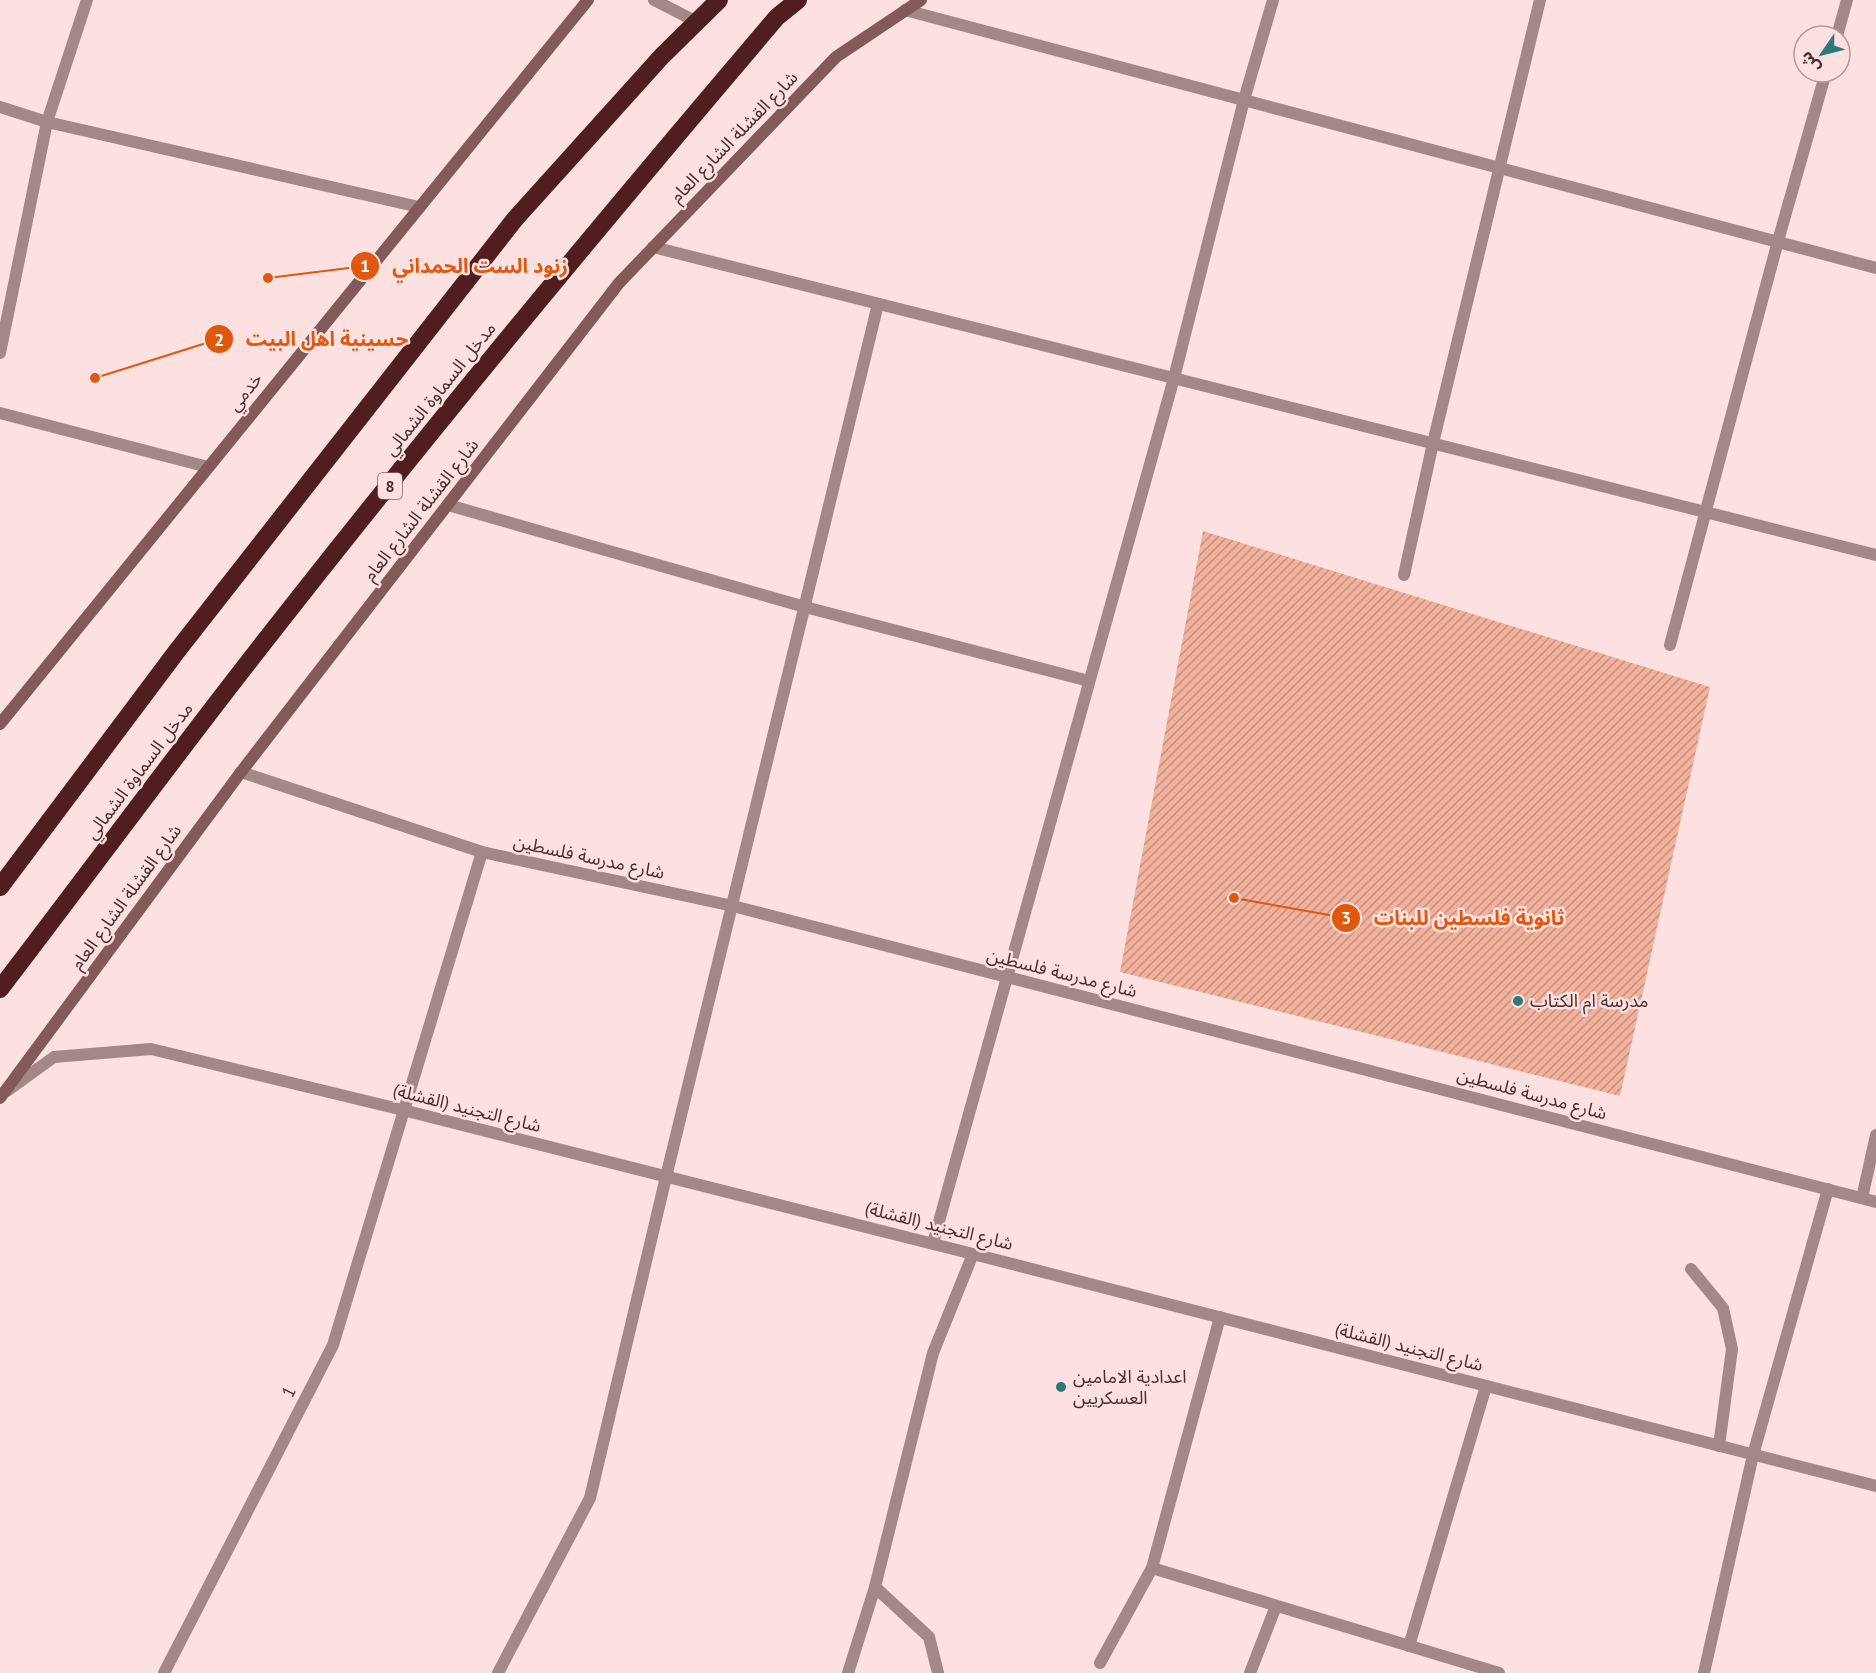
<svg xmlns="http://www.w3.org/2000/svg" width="1876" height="1673" font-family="'PT Sans','Noto Sans Arabic',sans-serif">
	<defs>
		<pattern id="building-hatch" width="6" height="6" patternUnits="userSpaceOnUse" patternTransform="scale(1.5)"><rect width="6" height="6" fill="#f1b19c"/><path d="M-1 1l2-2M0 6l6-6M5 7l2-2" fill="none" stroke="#c59080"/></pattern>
	</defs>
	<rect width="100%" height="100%" fill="#fde1e0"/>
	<path fill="url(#building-hatch)" d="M1203,531L1710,687L1620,1096L1120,972Z"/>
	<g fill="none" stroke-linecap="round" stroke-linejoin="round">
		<path stroke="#a48887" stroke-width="12" d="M1691,1269L1723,1308L1732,1349L1719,1446"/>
		<g stroke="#a48887" stroke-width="12">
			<path d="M654,0L697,22"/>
			<path d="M905,10L1876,268"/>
			<path d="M1837,36L1847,0"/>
			<path d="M0,107L47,122L419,207"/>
			<path d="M653,247L1876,555"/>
			<path d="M0,353L47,122L87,0"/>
			<path d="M0,413L208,467"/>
			<path d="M448,505L805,607L1089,681"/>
			<path d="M1404,575L1433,443L1540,0"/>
			<path d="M1670,645L1778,241L1826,72"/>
			<path d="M241,772L482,852L733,906L1876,1202"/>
			<path d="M7,1091L54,1057L151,1049L403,1110L973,1254L1876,1486"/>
			<path d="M1862,1198L1876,1135"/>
			<path d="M933,1243L1174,378L1244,100L1273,0"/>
			<path d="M1152,1568L1499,1673"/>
			<path d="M1409,1646L1486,1386"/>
			<path d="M1100,1663L1152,1568L1220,1317"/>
			<path d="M164,1673L333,1345L482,852"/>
			<path d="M498,1673L590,1498L666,1177L878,304"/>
			<path d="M848,1673L875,1587"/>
			<path d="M938,1673L929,1637L875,1587L933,1353L973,1254"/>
			<path d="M1250,1673L1276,1606"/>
			<path d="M1704,1673L1753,1455L1828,1189"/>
		</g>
		<g stroke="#815a59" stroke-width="12">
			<path d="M0,724L588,0"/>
			<path d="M0,1098L241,772L619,283L836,57L921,0"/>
		</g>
		<g stroke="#501d20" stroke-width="18">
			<path d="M0,887L177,651L515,219L662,56L719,0"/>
			<path d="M0,989C85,878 168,765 254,655C423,438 599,226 777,17L798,0"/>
		</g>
	</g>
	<g fill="#2e787b" stroke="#fde1e0" stroke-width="2">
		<circle cx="1518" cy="1001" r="6"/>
		<circle cx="1061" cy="1387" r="6"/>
	</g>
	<g text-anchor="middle" stroke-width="5" stroke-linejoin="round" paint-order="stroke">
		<rect fill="#fde1e0" stroke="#7e6463" stroke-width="1.5" x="378" y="473" width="24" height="26" rx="4.5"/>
		<g font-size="16" font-weight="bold" fill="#482e2e">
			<text x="390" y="492">8</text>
		</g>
		<g font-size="18" fill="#482e2e" stroke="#fde1e0">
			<text transform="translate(734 137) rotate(-46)" y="6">شارع القشلة الشارع العام</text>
			<text transform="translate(440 389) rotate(-51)" y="6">مدخل السماوة الشمالي</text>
			<text transform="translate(245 392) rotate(-51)" y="6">خدمي</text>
			<text transform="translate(421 510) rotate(-52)" y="6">شارع القشلة الشارع العام</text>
			<text transform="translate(139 771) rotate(-53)" y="6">مدخل السماوة الشمالي</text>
			<text transform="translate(589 857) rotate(12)" y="6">شارع مدرسة فلسطين</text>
			<text transform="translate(126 897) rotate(-54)" y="6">شارع القشلة الشارع العام</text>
			<text transform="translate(1062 973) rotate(14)" y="6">شارع مدرسة فلسطين</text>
			<text transform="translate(1532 1094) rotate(15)" y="6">شارع مدرسة فلسطين</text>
			<text transform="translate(467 1108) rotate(14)" y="6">شارع التجنيد (القشلة)</text>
			<text transform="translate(939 1226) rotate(14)" y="6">شارع التجنيد (القشلة)</text>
			<text transform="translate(1409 1347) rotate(14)" y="6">شارع التجنيد (القشلة)</text>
			<text transform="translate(289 1392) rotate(-63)" y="6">1</text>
		</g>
		<g font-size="18" fill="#482e2e" stroke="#fde1e0" text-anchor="start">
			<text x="1530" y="1007">مدرسة ام الكتاب</text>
			<text x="1073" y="1383">اعدادية الامامين<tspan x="1073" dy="21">العسكريين</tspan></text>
		</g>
	</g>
	<path fill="none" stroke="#e0570e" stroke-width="2" d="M268 278L365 266M95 378L219 339M1234 898L1346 918"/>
	<g fill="#e0570e" stroke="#fde1e0" stroke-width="2">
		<circle cx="268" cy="278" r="6"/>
		<circle cx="95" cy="378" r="6"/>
		<circle cx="1234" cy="898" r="6"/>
		<circle cx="365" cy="266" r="15"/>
		<circle cx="219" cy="339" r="15"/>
		<circle cx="1346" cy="918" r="15"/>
	</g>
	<g font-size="18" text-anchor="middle" font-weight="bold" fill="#fff">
		<text x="365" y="272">1</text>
		<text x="219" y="346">2</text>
		<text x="1346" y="924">3</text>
	</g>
	<g font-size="20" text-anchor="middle" font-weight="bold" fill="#e0570e" stroke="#fde1e0" stroke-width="5" stroke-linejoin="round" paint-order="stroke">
		<text x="480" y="273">زنود الست الحمداني</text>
		<text x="327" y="346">حسينية اهل البيت</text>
		<text x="1469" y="925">ثانوية فلسطين للبنات</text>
	</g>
	<g transform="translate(1822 54) rotate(235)"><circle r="28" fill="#fde1e0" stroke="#b59999" stroke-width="1.5"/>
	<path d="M0-4.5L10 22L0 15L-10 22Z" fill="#2e787b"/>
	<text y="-9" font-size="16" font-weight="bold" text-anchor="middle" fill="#482e2e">ش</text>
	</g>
</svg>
